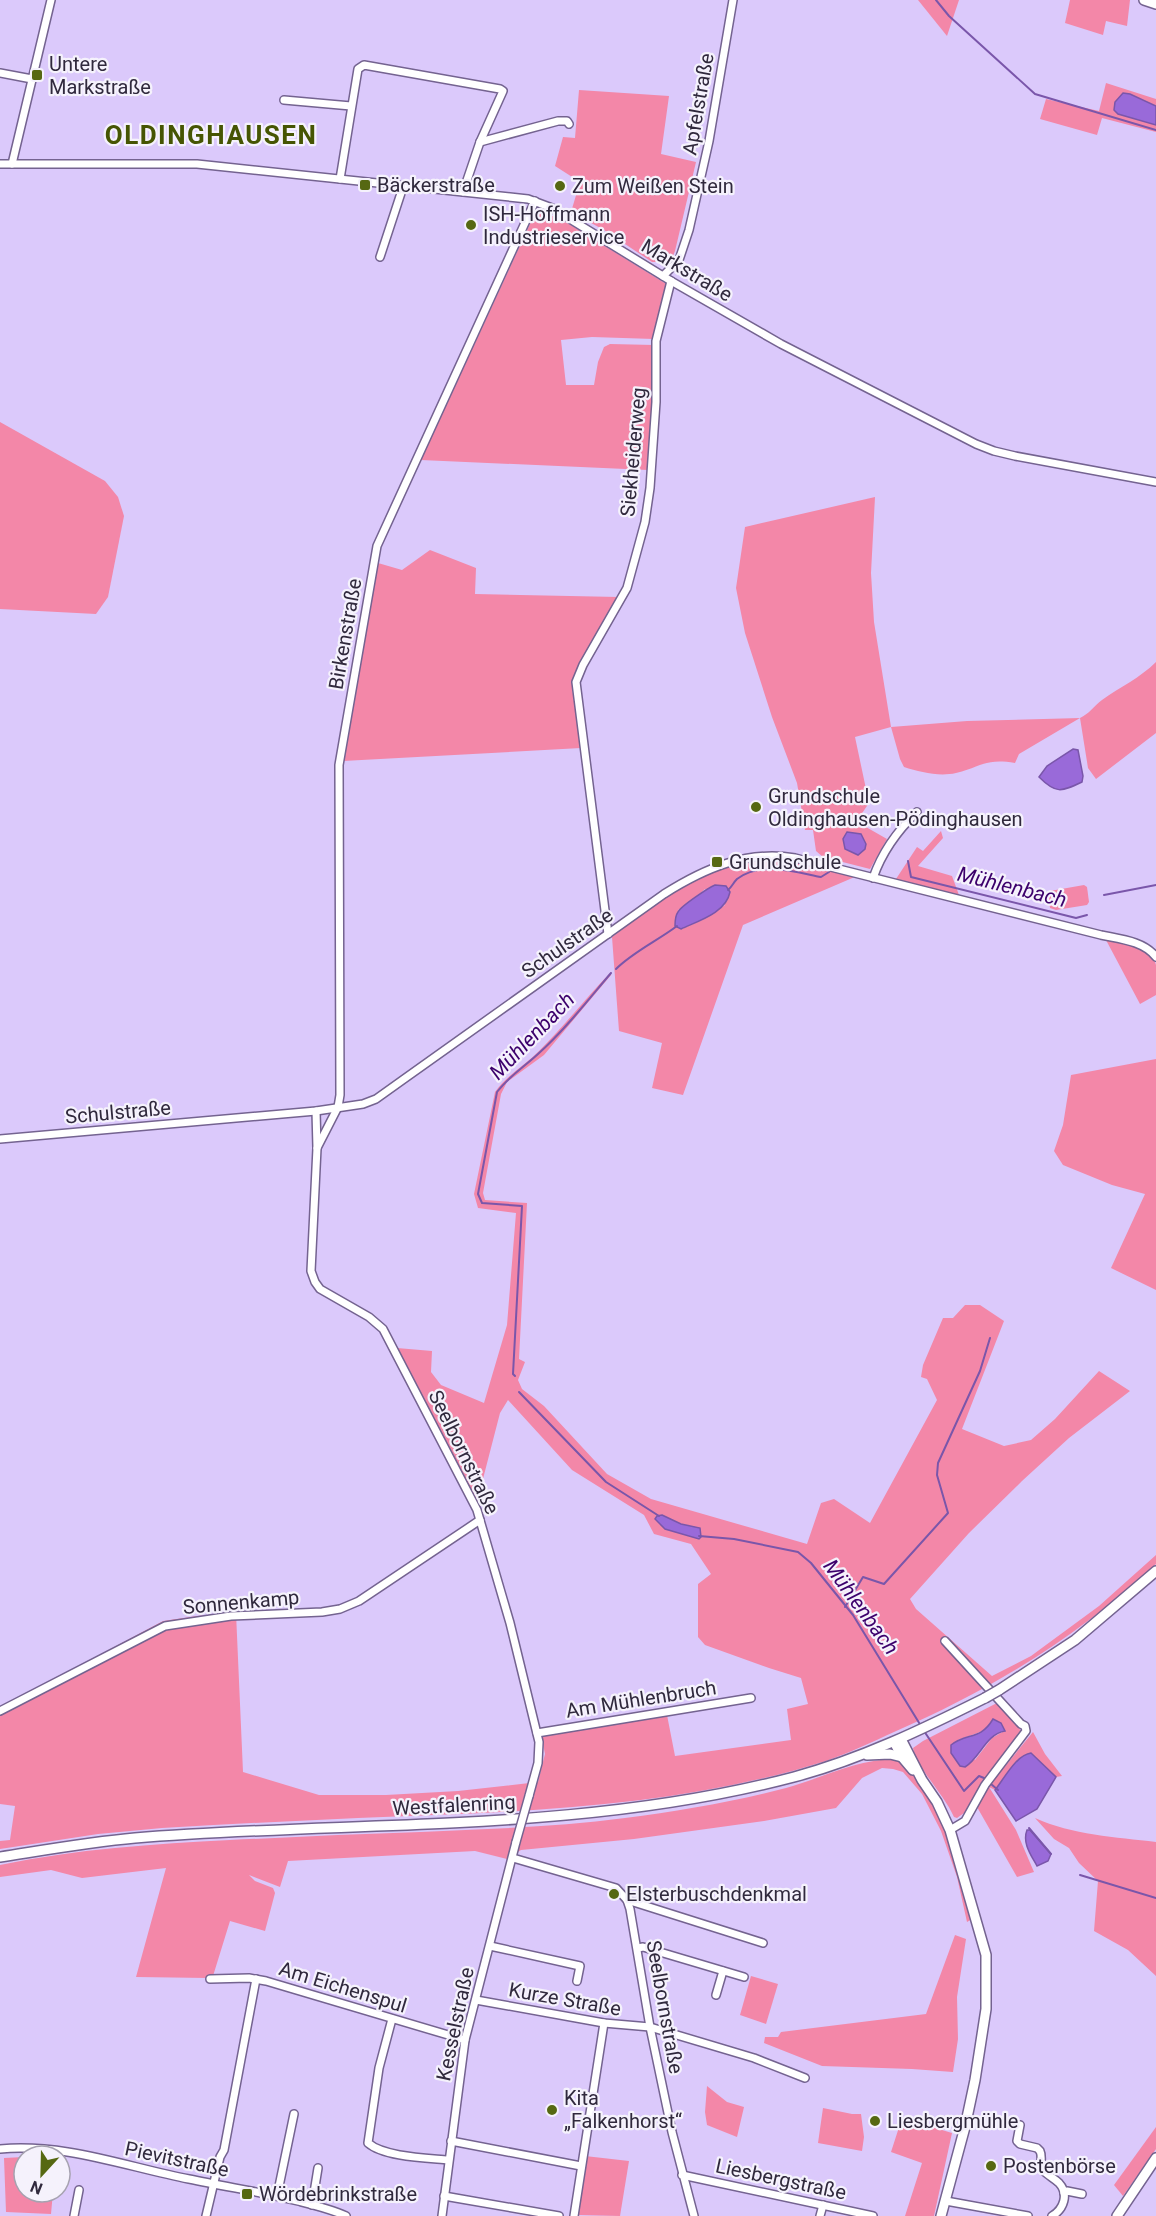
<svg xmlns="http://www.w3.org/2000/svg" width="1156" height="2216" font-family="Roboto,sans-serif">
	<rect width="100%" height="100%" fill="#dbc9fb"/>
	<g fill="#f387a8" fill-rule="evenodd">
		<path d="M918,0H959L947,36Z"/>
		<path d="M1070,0H1130L1127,26L1106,21L1103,35L1065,23Z"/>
		<path d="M1106,83L1156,99V106L1150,103L1118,114L1156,125V132L1102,118L1097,135L1040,119L1046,99L1099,111Z"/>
		<path d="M579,90L669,96L661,154L696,162L675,251L673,256L664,262H652L604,230L571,212L580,182L555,166L563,137L575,138Z"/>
		<path d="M544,212L569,224L668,285L654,339L592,337L561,340L566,385H594L598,362L604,347L610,344L654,345L653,402L648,470L421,460L535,213Z"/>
		<path d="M0,422L105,481L118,497L124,516L108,597L96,614L0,609Z"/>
		<path d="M875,497L871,573L874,622L891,727L967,721L1080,718C1089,714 1094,706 1102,700C1120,687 1140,678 1156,662V733L1096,779L1088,768L1080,718L1019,754L1015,763C985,758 981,767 956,773C939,777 920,772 904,767L900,759L891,727L855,737L869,803L854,825L866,827L887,839L870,869L823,857L816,851L813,830H805L797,783L772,717L745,633L736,588L745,527Z"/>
		<path d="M430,550L476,568L475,594L619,597L574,678L572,688L581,748L343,761L378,563L402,570Z"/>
		<path d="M941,831L943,838L918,866L952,876L959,895L896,879L917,847L923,851Z"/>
		<path d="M762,859L794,861L857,876L743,925L683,1095L652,1088L662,1043L619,1031L612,937C648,910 685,877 730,866C740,863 751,861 762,859ZM705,889L725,905L700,921L681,929L678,910L693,900Z"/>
		<path d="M1084,885L1087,887L1089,902L1087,905L1056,910L1050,908L1048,893L1050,891Z"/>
		<path d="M1106,940C1121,944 1153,946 1156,965C1156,975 1156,986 1156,995L1140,1004Z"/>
		<path d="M611,972V975L544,1055L507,1082L501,1094L483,1193L485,1200L527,1203L519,1359L525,1362L518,1380L522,1389L544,1406L607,1474L651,1499L807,1544L821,1503L834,1499L870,1523L937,1400L927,1379L921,1377L923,1365L943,1318H953L965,1305H980L1004,1321L962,1429L1004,1446L1031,1440L1055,1419L1099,1371L1130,1391L1069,1438L1022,1481L969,1533L910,1599L916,1609L992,1676L1031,1656L1099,1606L1156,1555V1564C1079,1636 991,1690 894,1732C872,1742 849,1753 826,1761C674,1809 515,1812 358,1818C293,1821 228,1824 162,1828L98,1834L0,1849V1841L10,1840L15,1806L0,1804V1708L163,1621L197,1616L236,1613L243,1772L319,1795H386L458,1791L538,1782L545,1754L542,1739L544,1735L667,1715L675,1756L791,1740L787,1709L808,1704L801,1678L769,1668L705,1645L698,1637V1584L711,1574L691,1544L654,1534L644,1515L572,1470L508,1400L500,1413L477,1502L397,1348L432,1351L431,1372L441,1385L484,1403L507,1325L516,1213L478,1208L474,1194L495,1092C507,1075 524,1066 539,1051C564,1026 586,998 611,972Z"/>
		<path d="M1156,1059V1290L1111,1268L1145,1194L1112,1185L1063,1165L1054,1151L1063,1125L1071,1075Z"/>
		<path d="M995,1704H999L1022,1732L984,1780L964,1813L957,1818L954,1817C944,1794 918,1770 913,1748L923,1741ZM993,1719L1004,1731L992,1738L975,1760L958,1740L986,1730Z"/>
		<path d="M1033,1732L1045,1754L1062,1776L1056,1777L1031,1753L1014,1765L995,1790L989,1787L1016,1830L1034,1872L1017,1877L977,1807L989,1786Z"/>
		<path d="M895,1759C942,1787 958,1870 972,1919L967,1922L957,1877L941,1831L922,1794L903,1772L893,1769L882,1768L862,1778L836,1808L764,1821L634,1839L521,1850L507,1859L475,1851L288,1861L280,1887L249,1875L255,1881L273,1888L275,1893L265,1931L230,1921L213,1976L208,1978L136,1977L166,1868L82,1878L51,1870L0,1877V1865C76,1849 154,1844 230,1840C294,1837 358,1834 421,1832C489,1829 557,1827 625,1818C679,1811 733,1802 786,1788C822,1778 858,1759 895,1759Z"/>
		<path d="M1035,1818C1072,1835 1116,1837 1156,1842V1976L1128,1950L1094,1931L1098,1881L1079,1863L1069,1848L1054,1839Z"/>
		<path d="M955,1935L966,1939L957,1997L958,2039L953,2072L912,2069L822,2066L764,2043L765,2037H778L781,2032L926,2014Z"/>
		<path d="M751,1976L778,1984L766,2024L740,2015Z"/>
		<path d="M707,2086L727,2102L744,2107L737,2137L707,2125L705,2112Z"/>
		<path d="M823,2108L852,2114H861L864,2137L862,2151L818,2143Z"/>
		<path d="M902,2118L952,2133L934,2216H905L922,2163L891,2152Z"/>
		<path d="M1156,2127V2149L1123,2196L1114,2185Z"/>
		<path d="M585,2156L629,2161L620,2216L578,2215L576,2212Z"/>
		<path d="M24,2157V2192H53L51,2214L6,2212L4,2158Z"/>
	</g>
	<g fill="#996ad9" stroke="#7a56aa" stroke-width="1.5">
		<path d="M1123,93L1130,94L1156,106V125L1118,114L1114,110L1115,102Z"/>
		<path d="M1073,749L1078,750L1083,776L1082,782C1061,792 1056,794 1039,777L1047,766Z"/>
		<path d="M847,832L861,834L866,844L865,849L858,855L845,849L843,839Z"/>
		<path d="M715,885L726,886L730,892C726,913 698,921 681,929L675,926C675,921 675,916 678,912C681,906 708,888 715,885Z"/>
		<path d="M662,1515L681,1524L700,1528L701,1537L699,1539L665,1529L655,1519L657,1516Z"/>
		<path d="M993,1719L1001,1723L1005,1731C986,1734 980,1758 965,1767L960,1766L951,1753V1745C967,1732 980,1741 993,1719Z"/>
		<path d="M1031,1753L1056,1777L1037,1809L1016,1821L995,1790C1004,1779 1016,1755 1031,1753Z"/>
		<path d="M1027,1830H1030L1051,1854L1048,1861L1037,1866C1031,1855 1022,1843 1027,1830Z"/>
	</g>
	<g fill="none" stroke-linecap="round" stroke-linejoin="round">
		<g stroke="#7a56aa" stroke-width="2">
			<path d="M936,0L949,16L1035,94L1156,130"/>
			<path d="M908,861L911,877L1076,918L1087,915"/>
			<path d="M728,890C732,887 733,883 737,879C761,861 795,872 821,877L829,872"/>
			<path d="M1104,895L1156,885"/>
			<path d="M616,969C633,952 657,941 677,926"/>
			<path d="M515,1376L513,1374L522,1206L482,1203L478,1194L497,1092C509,1076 524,1067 538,1054C565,1030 588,1000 611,973"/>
			<path d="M519,1392L606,1482L659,1516"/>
			<path d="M699,1536L734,1539L798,1552L811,1563L853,1615L921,1726"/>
			<path d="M845,1607L863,1577L884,1584L948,1513L937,1475L938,1463L980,1371L990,1338"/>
			<path d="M924,1731L964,1791L979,1776L984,1778"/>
			<path d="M991,1784L998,1790"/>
			<path d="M1029,1828L1051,1854"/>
			<path d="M1080,1875L1156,1898"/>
		</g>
		<defs>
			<g id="street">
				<path d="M0,73L32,79"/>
				<path d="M284,100L351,106"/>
				<path d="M480,142L558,121H567L569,124"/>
				<path d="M0,164H197L528,199L552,208L671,281L781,344L976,444L994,451L1015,456L1156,482"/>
				<path d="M12,164L51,0"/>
				<path d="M340,179L358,69L364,65L500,89L503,91L480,142L463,192"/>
				<path d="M380,257L403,187"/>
				<path d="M663,276L679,260L689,230L709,141L733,0"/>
				<path d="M873,878C882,852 897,831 917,812"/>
				<path d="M608,934L576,682L583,665L627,588L645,522L650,488L656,402V341L671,281"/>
				<path d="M316,1111L317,1148L311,1271L315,1282L320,1289L369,1317L383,1329L477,1510L510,1623L539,1742L538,1763L529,1796"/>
				<path d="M0,1139L316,1111L363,1104L376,1099L404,1079L664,894C705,868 747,850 795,858L1101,935C1120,939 1144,941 1156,957"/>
				<path d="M317,1148L338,1107L340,1095L339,765L377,546L535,201"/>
				<path d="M945,1641L1021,1724L1025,1726L1026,1731L985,1785L965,1821L950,1830"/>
				<path d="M0,1711L165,1626L231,1616L322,1612L340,1609L359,1601L480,1520"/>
				<path d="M537,1733L751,1698"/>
				<path d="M513,1858L616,1888L627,1900L630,1909L650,2027L672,2132L694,2216"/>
				<path d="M627,1900L763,1943"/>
				<path d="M490,1946L580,1966L577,1981"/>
				<path d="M638,1948L643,1947L744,1977"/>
				<path d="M210,1979L249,1978L266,1981L465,2040"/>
				<path d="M716,1995L723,1971"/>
				<path d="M476,2000L604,2023L650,2027L754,2058L805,2078"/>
				<path d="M392,2019L379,2068L368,2143C384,2157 427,2158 448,2160"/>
				<path d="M1020,2125L1017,2141L1020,2144L1037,2148L1040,2151C1043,2157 1039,2164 1043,2170C1047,2175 1054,2178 1059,2183C1069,2194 1064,2209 1052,2216"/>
				<path d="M451,2141L581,2166"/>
				<path d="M0,2149C65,2143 127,2167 189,2179C226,2187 262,2192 298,2201C314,2205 331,2209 346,2216"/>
				<path d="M682,2175L873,2216"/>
				<path d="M1064,2193L1067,2191L1082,2194"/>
				<path d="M277,2196L294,2114"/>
				<path d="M444,2196L559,2216"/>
				<path d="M946,2201L1028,2216"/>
				<path d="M312,2205L318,2168"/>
				<path d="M74,2216L79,2190"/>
				<path d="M206,2216L220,2157L224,2150L256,1979"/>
				<path d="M442,2216L465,2040L516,1842"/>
				<path d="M574,2216L604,2023"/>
				<path d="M820,2216L823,2205"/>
			</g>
			<g id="secondary">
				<path d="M1144,0L1156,4"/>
				<path d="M999,1690L1075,1640L1156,1571"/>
				<path d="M901,1739L922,1780L937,1802L950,1830L986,1955V2009L975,2080L965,2127L941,2216"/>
				<path d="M894,1742L902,1757L913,1770"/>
				<path d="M867,1755L890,1754L902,1757"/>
				<path d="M0,1857C45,1850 90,1842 135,1838C355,1820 578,1834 794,1777C861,1759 923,1729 985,1698"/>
				<path d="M1117,2216L1156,2158"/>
			</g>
		</defs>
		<use href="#street" stroke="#746390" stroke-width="10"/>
		<use href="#secondary" stroke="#746390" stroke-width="12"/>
		<use href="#street" stroke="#fff" stroke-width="7"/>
		<use href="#secondary" stroke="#fff" stroke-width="9"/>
		<defs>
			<path id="street-bridge" d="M516,1842L529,1796"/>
			<path id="secondary-bridge" d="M985,1698L999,1690"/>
		</defs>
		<use href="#street-bridge" stroke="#746390" stroke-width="10" stroke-linecap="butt"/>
		<use href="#secondary-bridge" stroke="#746390" stroke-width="12" stroke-linecap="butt"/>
		<use href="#street-bridge" stroke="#fff" stroke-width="7"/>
		<use href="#secondary-bridge" stroke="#fff" stroke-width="9"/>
	</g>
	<g fill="#566812" stroke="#f5f2fc" stroke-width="2">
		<rect x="31" y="69" width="12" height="12" rx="3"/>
		<rect x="359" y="179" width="12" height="12" rx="3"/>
		<circle cx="560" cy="186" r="6"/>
		<circle cx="471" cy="225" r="6"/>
		<circle cx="756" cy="807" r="6"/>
		<rect x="711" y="856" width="12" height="12" rx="3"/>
		<circle cx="614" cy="1894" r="6"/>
		<circle cx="552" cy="2110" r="6"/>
		<circle cx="875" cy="2121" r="6"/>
		<circle cx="991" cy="2166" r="6"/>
		<rect x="241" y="2188" width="12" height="12" rx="3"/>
	</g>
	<g text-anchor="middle" stroke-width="4.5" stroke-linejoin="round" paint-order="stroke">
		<g font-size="20" fill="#30293d" stroke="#f5f2fc" text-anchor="start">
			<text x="49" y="71">Untere<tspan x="49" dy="23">Markstraße</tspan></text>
			<text x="377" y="192">Bäckerstraße</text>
			<text x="572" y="193">Zum Weißen Stein</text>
			<text x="483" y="221">ISH-Hoffmann<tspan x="483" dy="23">Industrieservice</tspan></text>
			<text x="768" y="803">Grundschule<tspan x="768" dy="23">Oldinghausen-Pödinghausen</tspan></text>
			<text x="729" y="869">Grundschule</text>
			<text x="626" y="1901">Elsterbuschdenkmal</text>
			<text x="564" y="2105">Kita<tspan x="564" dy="23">„Falkenhorst“</tspan></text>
			<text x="887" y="2128">Liesbergmühle</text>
			<text x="1003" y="2173">Postenbörse</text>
			<text x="259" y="2201">Wördebrinkstraße</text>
		</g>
		<g font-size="20" fill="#30293d" stroke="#f5f2fc">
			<text transform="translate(698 104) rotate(-80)" y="7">Apfelstraße</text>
			<text transform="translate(687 270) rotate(31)" y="7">Markstraße</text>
			<text transform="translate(633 452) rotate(-85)" y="7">Siekheiderweg</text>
			<text transform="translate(345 634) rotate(-80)" y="7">Birkenstraße</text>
			<text transform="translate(567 943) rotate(-35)" y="7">Schulstraße</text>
			<text transform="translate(118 1112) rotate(-5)" y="7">Schulstraße</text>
			<text transform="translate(464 1452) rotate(64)" y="7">Seelbornstraße</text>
			<text transform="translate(241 1602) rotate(-5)" y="7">Sonnenkamp</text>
			<text transform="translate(641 1699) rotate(-9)" y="7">Am Mühlenbruch</text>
			<text transform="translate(454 1805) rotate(-3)" y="7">Westfalenring</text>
			<text transform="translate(343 1987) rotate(17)" y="7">Am Eichenspul</text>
			<text transform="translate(565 1999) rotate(10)" y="7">Kurze Straße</text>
			<text transform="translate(665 2007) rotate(80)" y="7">Seelbornstraße</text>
			<text transform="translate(455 2024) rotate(-78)" y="7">Kesselstraße</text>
			<text transform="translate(177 2159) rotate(12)" y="7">Pievitstraße</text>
			<text transform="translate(781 2179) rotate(12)" y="7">Liesbergstraße</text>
		</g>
		<g font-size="21" font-style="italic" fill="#3c006c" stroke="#f5f2fc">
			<text transform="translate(1012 887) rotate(14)" y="7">Mühlenbach</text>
			<text transform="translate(532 1036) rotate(-46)" y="7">Mühlenbach</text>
			<text transform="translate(861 1607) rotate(54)" y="7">Mühlenbach</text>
		</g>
		<g font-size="26" font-weight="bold" letter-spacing="1.5" fill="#465503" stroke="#f5f2fc">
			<text x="211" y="144">OLDINGHAUSEN</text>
		</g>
	</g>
	<g transform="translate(42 2174) rotate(202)"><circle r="28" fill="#f5f2fc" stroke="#a6a2b0" stroke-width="1.5"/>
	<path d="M0-4.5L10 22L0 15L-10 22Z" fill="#566812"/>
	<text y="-9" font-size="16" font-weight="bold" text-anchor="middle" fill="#30293d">N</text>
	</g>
</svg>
